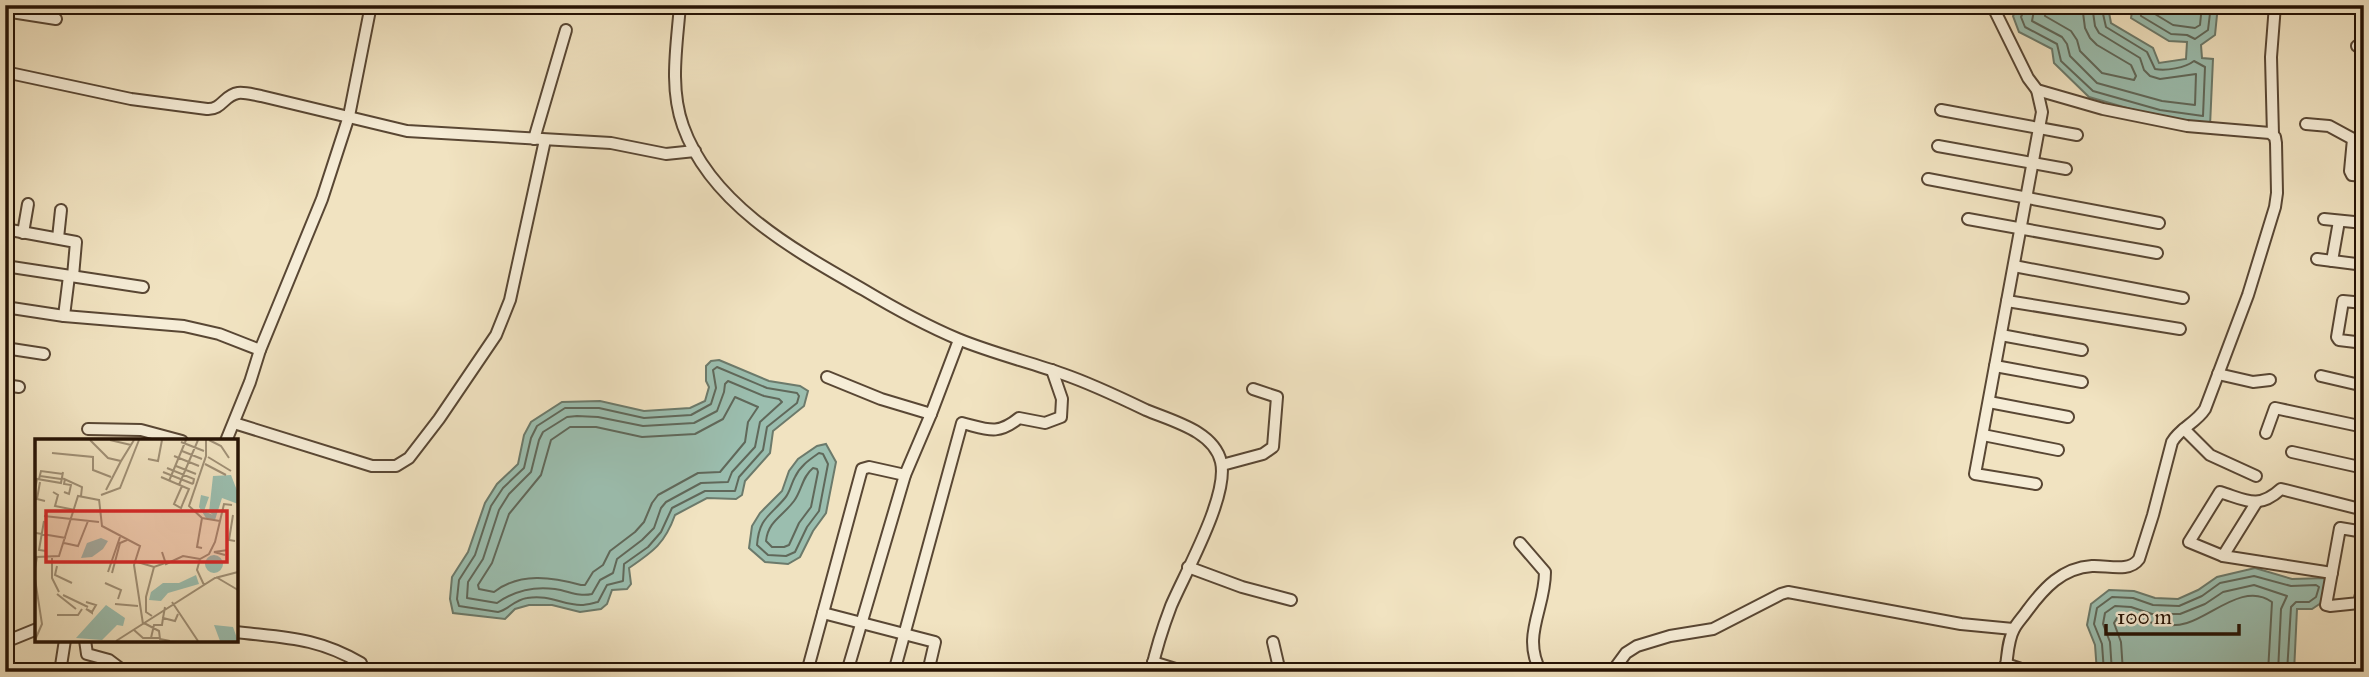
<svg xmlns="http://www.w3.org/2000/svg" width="2369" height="677" font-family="'IM FELL Great Primer',serif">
	<rect width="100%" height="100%" fill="#f1e3c1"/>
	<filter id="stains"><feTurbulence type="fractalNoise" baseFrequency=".00286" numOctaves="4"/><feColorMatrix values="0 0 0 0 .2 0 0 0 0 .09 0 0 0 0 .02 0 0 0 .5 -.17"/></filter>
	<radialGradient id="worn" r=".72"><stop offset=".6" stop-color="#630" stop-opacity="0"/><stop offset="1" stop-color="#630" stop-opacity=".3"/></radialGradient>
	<g fill="#9bbeaf" stroke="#6c7a6b" stroke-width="2">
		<path d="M2019,5L2108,7L2111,23L2153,48L2159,63L2186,59L2187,42L2169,41L2131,18L2133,5H2218L2215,35L2201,45L2202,58L2213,59L2210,126L2158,117L2089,97L2054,63L2052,49L2019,32L2013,16Z"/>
		<path d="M719,360L769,381L800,386L808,391L804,406L773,431L770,453L745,481L742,495L736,499L707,498L675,515C665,543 654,551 629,568L631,584L627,589L612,590L607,604L601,609L580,612L552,605H529L515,609L505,619L453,613L450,599L452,577L468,552L485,503L497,484L518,464L524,435L531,422L562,402L600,401L644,411L690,408L705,401L709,387L706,381V366L711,361Z"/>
		<path d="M826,444L836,462L826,513L813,531L800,557L788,564L765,562L749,548L752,526L760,513L782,491L789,471L798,459L817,446Z"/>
		<path d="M2255,568L2292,579L2326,578L2324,601L2312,609H2297L2294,672H2097L2095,645L2087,625L2091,604L2109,590L2134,591L2155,598L2178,599L2198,590L2217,577Z"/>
	</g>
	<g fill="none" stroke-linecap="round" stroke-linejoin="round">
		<g stroke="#60685a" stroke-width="2">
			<path d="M2026,5L2021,17L2025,27L2057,44L2061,61L2093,91L2160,110L2203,116L2205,67L2194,61C2185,68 2166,71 2155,69L2147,52L2106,27L2101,5"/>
			<path d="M2035,5L2032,21L2062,37L2067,44L2070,56L2097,83L2162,101L2195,105L2196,74L2160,79L2150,76L2144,70L2140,58L2099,33L2095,26L2092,5"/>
			<path d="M2045,5V16L2071,31L2077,40L2080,51L2102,73L2134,80L2136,76L2131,65L2097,45L2090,38L2085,28L2082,5"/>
			<path d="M2140,5L2141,16L2171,34L2187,35L2195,39L2208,30L2211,5"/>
			<path d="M2149,5L2150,11L2173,25L2195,28L2200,25L2202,5"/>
			<path d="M717,367L767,388L797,393L799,396L797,403L767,427L763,450L739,477L735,491H705L672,508L661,532L648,547L624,564L623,581L607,585L598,602C593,603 586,605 581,605C563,605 549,594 527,598C514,600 508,610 498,612L459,606L457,599L459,580L475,555L491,506L503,488L524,468L531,438L537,426L565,408H599L644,418L691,415L711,404L716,388L713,370Z"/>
			<path d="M728,381L764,396L779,399L782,402L760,422L755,447L732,472L728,482L701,483L666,502L661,508L654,528L642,540L617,559L613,573L600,580L592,594C578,597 569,591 555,589C533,586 514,591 497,603L467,598L468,582L483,559L499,510L509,494L531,472L539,440L543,432L567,417L577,416L598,417L643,426L694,423L717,411L724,392L725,384Z"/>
			<path d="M735,397L758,407L748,422L745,442L720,472L698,473L658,495L652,503L644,522L635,532L610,551L603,565L593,572L585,585H581C552,577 520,572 494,592L479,589L478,585L492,563L509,514L541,475L551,440L570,427H596L642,437L695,434L723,419Z"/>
			<path d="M819,453L823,454L828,464L819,511L807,527L795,552L786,556L768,555L757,545C759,518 770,516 785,498C790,492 791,484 795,477C800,466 809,460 819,453Z"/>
			<path d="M813,468L817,469L818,472L811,507L799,523L789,545L784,547H772L766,541C768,521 783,516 794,501C802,490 802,477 813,468Z"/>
			<path d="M2104,672L2102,644L2094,624L2097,608L2112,597L2133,598L2153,605L2179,606L2202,596L2220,583L2254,576L2291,586L2316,585L2319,587L2316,597L2309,602H2296L2291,607L2287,672"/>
			<path d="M2112,672L2110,642L2103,624L2105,613L2115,606L2131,607L2152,614H2180L2205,604L2223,592L2254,585L2287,596L2281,609L2278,672"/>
			<path d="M2123,672L2121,642L2114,623L2117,618C2140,616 2163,631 2187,623C2213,615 2245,582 2272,602L2268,672"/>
		</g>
		<defs>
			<g id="minor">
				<path d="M680,5C677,45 669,87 683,126C711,205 796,251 864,290C894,308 925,325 958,339C992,353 1029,362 1063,374C1092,384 1119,397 1146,410C1172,421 1214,431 1221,462C1229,496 1185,573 1171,606C1163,627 1156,649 1151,672"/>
				<path d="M1992,5L2028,78L2037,90L2103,109L2187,126L2270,133L2275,137L2276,143L2277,193L2275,207L2248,295L2205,409C2196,423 2180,428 2172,442L2153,515L2139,559C2129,573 2107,565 2092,566C2062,568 2044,588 2027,611C2023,617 2017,623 2014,629C2007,642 2008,657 2005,672"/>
				<path d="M5,11L56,19"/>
				<path d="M2357,46L2364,47"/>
				<path d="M5,72L131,99L207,109C222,110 224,95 238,93C245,92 254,95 261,96L407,131L611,143L666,154L695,151"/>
				<path d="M1941,110L2077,135"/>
				<path d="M2306,124L2329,126L2353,139L2350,171L2352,175L2364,176"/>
				<path d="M2273,135L2271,57L2275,5"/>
				<path d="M534,139L566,30"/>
				<path d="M1938,146L2066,169"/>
				<path d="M1928,179L2159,223"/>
				<path d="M1968,219L2157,253"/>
				<path d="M2324,219L2364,223"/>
				<path d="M5,229L76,242L73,276"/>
				<path d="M23,233L28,204"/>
				<path d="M58,238L61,210"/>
				<path d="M2317,259L2364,265"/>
				<path d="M2332,261L2339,221"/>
				<path d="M5,266L143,287"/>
				<path d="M2014,266L2183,298"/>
				<path d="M2007,301L2180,329"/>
				<path d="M2364,303L2343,301L2337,337L2339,340L2364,343"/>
				<path d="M5,307L64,316L184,326L219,334L260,350"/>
				<path d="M64,316L69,276"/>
				<path d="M2001,335L2082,350"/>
				<path d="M5,348L44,354"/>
				<path d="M1995,366L2082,382"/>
				<path d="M2218,374L2253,382L2270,380"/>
				<path d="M2321,376L2364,386"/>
				<path d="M827,377L881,399L931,414"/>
				<path d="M5,385L19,387"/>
				<path d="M1989,402L2068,417"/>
				<path d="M5,422L8,423"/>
				<path d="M234,423L372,466H396L409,458L439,419L496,335L510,300L545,140"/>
				<path d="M88,429L141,430L182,441"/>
				<path d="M2184,429L2210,455L2256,476"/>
				<path d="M2266,433L2275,408L2364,427"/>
				<path d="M1983,435L2058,450"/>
				<path d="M226,441L250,382L260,350L322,199L349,116L371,5"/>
				<path d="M2292,452L2364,468"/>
				<path d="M1222,465L1263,454L1273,447L1277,397L1253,389"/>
				<path d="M2036,484L1975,474L2042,112L2037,90"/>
				<path d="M2364,532L2340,528L2326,605L2330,606L2359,603L2364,581"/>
				<path d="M1520,543L1545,572C1545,609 1521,636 1541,672"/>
				<path d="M2223,556L2256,503"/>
				<path d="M1188,567L1242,587L1291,600"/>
				<path d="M2332,573L2223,556L2189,542L2220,492C2246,500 2258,510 2281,489L2364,510"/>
				<path d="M823,613L935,642L928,672"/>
				<path d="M236,632C286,638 316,637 361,663"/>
				<path d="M85,640L87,654L109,660L125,672"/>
				<path d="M5,642L37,629"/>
				<path d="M1273,642L1280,672"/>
				<path d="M1153,662L1185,672"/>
				<path d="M2006,664L2030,672"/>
				<path d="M60,672L65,640"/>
				<path d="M807,672L862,469L869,467L905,475"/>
				<path d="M847,672L905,475L931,414L959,340"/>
				<path d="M894,672L962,423C987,429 997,436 1019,418L1045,423L1061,417L1062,399L1052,370"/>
				<path d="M1612,672L1626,653L1637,646L1670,636L1713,629L1781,594L1788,592L1961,624L2013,629"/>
			</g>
		</defs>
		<use href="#minor" stroke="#594734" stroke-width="14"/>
		<use href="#minor" stroke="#f6edd7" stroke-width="10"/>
	</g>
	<g transform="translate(35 439)">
		<rect width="203" height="203" fill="#f1e3c1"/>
		<path d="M178,37L196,36L203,54V65L187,59L180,81L171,79L164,68L166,56L174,58L169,72L178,76L174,73ZM66,99L73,102L68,110L57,118L46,119L52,104ZM170 125a9 9 0 1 1 18 0a9 9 0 1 1-18 0ZM161,136L164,145L133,154L126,162L114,161L116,153L128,144H144ZM71,166L90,179L88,187L82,186L67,201L41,199ZM179,186L198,188L203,202H185Z" fill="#9bbeaf"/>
		<path fill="none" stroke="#a09076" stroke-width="2" d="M55,1L73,19L86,22L99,1M75,1L96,6M174,1L186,7L194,19M146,3L169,12M147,12L167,20M17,14L58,18V31L76,38M139,17L164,27M173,18L196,32M113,20L123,22L127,1M170,25L191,36M141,27L161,35M132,29L159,40L158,45M128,33L158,45M5,37L26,40M126,38L154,50L148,64M27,39L47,48L46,57M4,40L6,32L28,35M134,42L151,1M5,43L2,60L10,62M144,46L163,1M147,47L139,65L146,69L148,64M0,51L2,40L26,44L28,33M71,51L86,22M18,53L23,56L20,67L40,71M29,53L34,55L36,46L29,45L30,40M66,56L85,49L104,1M64,60L67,87L105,107L99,126L108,185M198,76L194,101L200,102M9,77L64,83M9,82L4,111L11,112M185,82L189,65L197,66M1,94L31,99M29,104L43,107L53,82M167,109L162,108L167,79M127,113L131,125L148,117L165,120L174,115L180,103L185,82L167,79L154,67L171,17V1M190,116L179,113L193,111M17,119V139L24,153M165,120L162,131L169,146M99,122L119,128L130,124M22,127L20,136L37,144M0,129L2,118L24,117L43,57L64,61M73,133L85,98M77,134L85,104L92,101M181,138L203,151M0,140L7,185L0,201M70,144L86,151L83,160M22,155L41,170M28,156L53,168M51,163L61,166L57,173V174L51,170L57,173M137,163L163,202M80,165L103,167M130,168L128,179L140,182L143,175M22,176H43L47,170M117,177L111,173V158L119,128M109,184L124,192L125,200L135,202M99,191L108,199H124M116,199L119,186H127L128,179M81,202L180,139L203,133"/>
		<path fill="#d62828" fill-opacity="0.15" stroke="#d62828" stroke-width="3.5" d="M11,72H192V123H11Z"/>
		<rect width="203" height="203" fill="none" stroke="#261305" stroke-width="3.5"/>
	</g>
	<rect width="2369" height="677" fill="none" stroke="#f1e3c1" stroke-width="28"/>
	<rect x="7" y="7" width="2355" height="663" fill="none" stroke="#261305" stroke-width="3.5"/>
	<rect x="14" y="14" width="2341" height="649" fill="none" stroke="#261305" stroke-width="2"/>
	<path d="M2106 624v10h133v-10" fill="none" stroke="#261305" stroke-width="3.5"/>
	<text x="2117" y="624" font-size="21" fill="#261305" stroke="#f6edd7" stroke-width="5" paint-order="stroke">100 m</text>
	<rect width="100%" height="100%" filter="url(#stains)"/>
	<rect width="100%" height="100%" fill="url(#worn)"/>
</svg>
